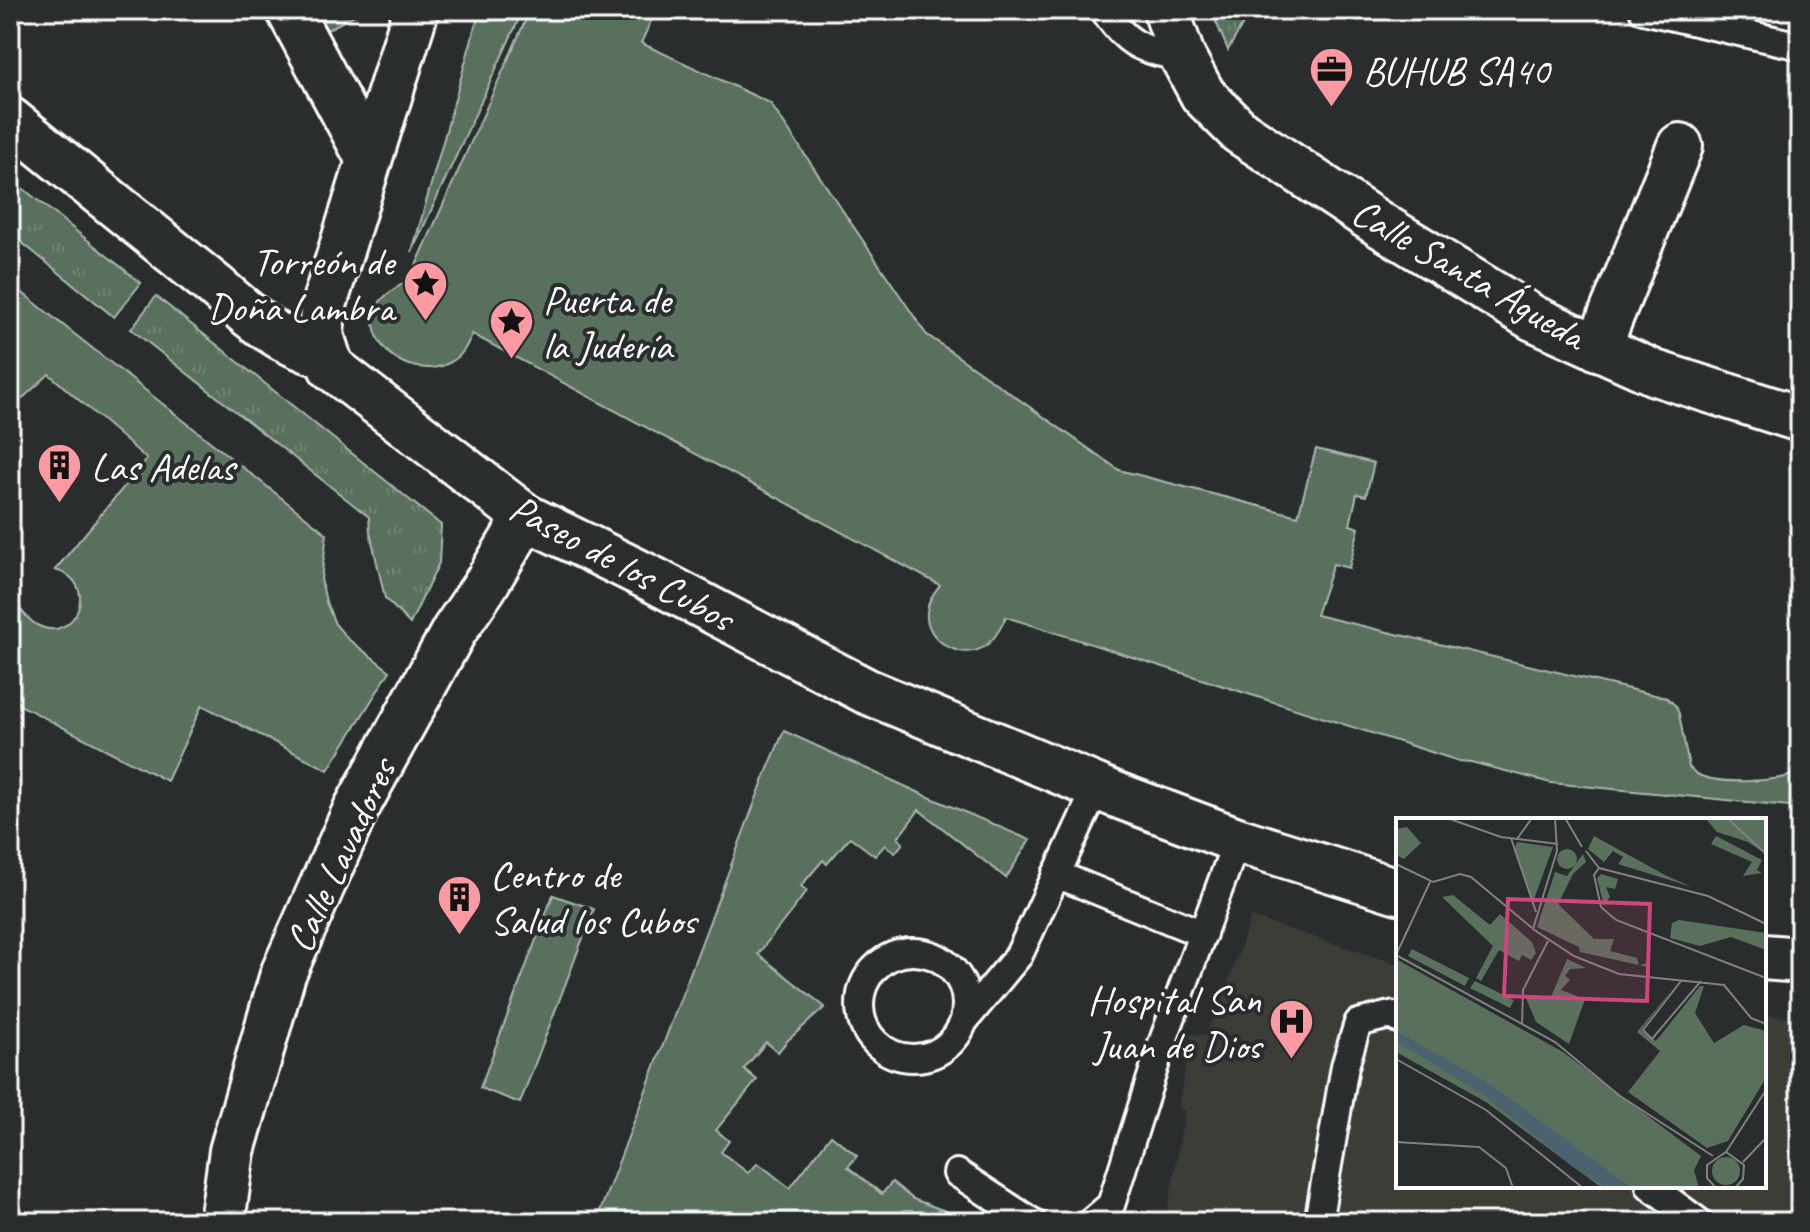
<svg xmlns="http://www.w3.org/2000/svg" width="1810" height="1232" font-family="Caveat,sans-serif">
	<defs>
		<pattern id="grass-tufts" width="24" height="20" patternUnits="userSpaceOnUse" patternTransform="scale(2)"><rect width="24" height="20" fill="#59705d"/><path d="M3 7l-1-3M5 7V3M7 7l1-3M15 17l-1-3M17 17v-4M19 17l1-3" fill="none" stroke="#728575"/></pattern>
	</defs>
	<rect width="100%" height="100%" fill="#2a2d2e"/>
	<filter id="ink" filterUnits="userSpaceOnUse"><feTurbulence type="fractalNoise" baseFrequency=".0125" numOctaves="2"/><feDisplacementMap in="SourceGraphic" scale="16" xChannelSelector="R" yChannelSelector="G"/><feConvolveMatrix kernelMatrix="1 2 1 2 8 2 1 2 1" color-interpolation-filters="sRGB"/></filter>
	<g filter="url(#ink)">
		<path fill="#3c3c38" d="M1251,917L1398,964V1186H1764V1015L1800,1018V1222H1148L1167,1215L1185,1110L1178,1108L1191,1034L1204,1035L1218,1011Z"/>
		<g fill="url(#grass-tufts)" stroke="#acb8ae" stroke-width="2">
			<path d="M1211,10H1251L1228,50Z"/>
			<path d="M10,178L141,283L114,317L10,233Z"/>
			<path d="M156,296L441,525L439,563L410,624L385,598L370,532L369,517L131,329Z"/>
		</g>
		<g fill="#59705d" stroke="#acb8ae" stroke-width="2">
			<path d="M315,10H364L325,31Z"/>
			<path d="M480,10H523L412,252Z"/>
			<path d="M530,10H656L641,43L770,103L926,334L1119,470L1298,516L1316,449L1374,463L1366,496L1357,494L1350,525L1359,528L1349,568L1333,564L1316,615L1667,698L1676,706L1679,714L1689,767C1693,771 1694,773 1699,775C1719,785 1780,782 1800,772V807L1551,783L1471,762L1459,761L1006,617C1001,627 994,641 984,647C960,662 924,639 927,612C928,600 934,593 940,585L472,334C469,341 466,349 460,355C432,383 378,363 374,324C373,318 373,311 377,306C384,294 399,286 410,279Z"/>
			<path d="M10,283L327,534L321,579L326,602L335,624L348,639L390,671L328,770L202,705L167,781L10,700V598C19,606 27,620 37,625C75,646 102,581 55,570L147,459L49,374L10,410Z"/>
			<path d="M784,731L922,794L1030,840L1006,878L919,810L898,838L903,843L895,853L885,845L875,856L850,837L827,864L823,860L801,886L807,891L758,954L825,1007L787,1041L778,1052L766,1042L744,1069L757,1080L716,1130L729,1141L721,1152L748,1173L758,1163L790,1188L831,1135L857,1156L848,1167L882,1194L892,1182L913,1199L975,1222H596L764,778Z"/>
			<path d="M553,895L594,909L520,1103L480,1088Z"/>
		</g>
		<g fill="none" stroke-linecap="round" stroke-linejoin="round">
			<defs>
				<g id="lane">
					<path d="M1104,10C1128,47 1142,49 1183,58"/>
					<path d="M1643,10L1800,46"/>
					<path d="M1056,874L1203,934"/>
					<circle cx="913" cy="1005" r="53"/>
					<path d="M965,1020L1019,955L1097,787"/>
					<path d="M957,1173L1032,1222"/>
					<path d="M1650,1186L1699,1222"/>
					<path d="M1319,1217L1345,1066L1358,1023L1390,1015L1398,1019"/>
					<path d="M1091,1222L1111,1205L1161,1046L1237,840"/>
				</g>
				<g id="street">
					<path d="M289,10L369,160"/>
					<path d="M416,10L323,308L321,335L331,367L526,517L652,579L866,691L1114,794L1237,840L1398,891"/>
					<path d="M1166,10L1183,58L1203,95L1240,132L1379,224L1533,318L1655,373L1800,419"/>
					<path d="M10,120L215,286C251,318 280,343 326,356"/>
					<path d="M1598,348L1680,146"/>
					<path d="M1764,957L1800,960"/>
					<path d="M222,1222L232,1151L283,974L356,809L454,631L484,587L526,517"/>
				</g>
			</defs>
			<use href="#lane" stroke="#fff" stroke-width="32"/>
			<use href="#street" stroke="#fff" stroke-width="50"/>
			<use href="#lane" stroke="#2a2d2e" stroke-width="26"/>
			<use href="#street" stroke="#2a2d2e" stroke-width="44"/>
		</g>
	</g>
	<defs>
		<symbol id="office-pin" viewBox="-11 -11 22 30"><path d="M0 17L-7.5 6A9.5 9.5 0 1 1 7.5 6Z" fill="#ff9aa2" stroke="#2a2d2e"/><path d="M-6-3h4V-5.5h4V-3h4V5H-6ZM-1-4.5V-3h2v-1.5ZM-6 0V1H6V0Z" fill="#111"/></symbol>
		<symbol id="sight-pin" viewBox="-11 -11 22 30"><path d="M0 17L-7.5 6A9.5 9.5 0 1 1 7.5 6Z" fill="#ff9aa2" stroke="#2a2d2e"/><path d="M0-6L1.8-2.2L6-1.7L2.9 1.2L3.7 5.4L0 3.3L-3.7 5.4L-2.9 1.2L-6-1.7L-1.8-2.2Z" fill="#111"/></symbol>
		<symbol id="building-pin" viewBox="-11 -11 22 30"><path d="M0 17L-7.5 6A9.5 9.5 0 1 1 7.5 6Z" fill="#ff9aa2" stroke="#2a2d2e"/><path d="M-4-6H4V6H1V3H-1V6H-4ZM-2.5-4.3h1.7v1.8h-1.7ZM.8-4.3h1.7v1.8H.8ZM-2.5-1h1.7V.8h-1.7ZM.8-1h1.7V.8H.8Z" fill="#111"/></symbol>
		<symbol id="hospital-pin" viewBox="-11 -11 22 30"><path d="M0 17L-7.5 6A9.5 9.5 0 1 1 7.5 6Z" fill="#ff9aa2" stroke="#2a2d2e"/><path d="M-5-5h3v3.5h4V-5h3V5h-3V1.5h-4V5h-3Z" fill="#111"/></symbol>
	</defs>
	<g fill-rule="evenodd">
		<use href="#office-pin" x="1306" y="44" width="51" height="69"/>
		<use href="#sight-pin" x="400" y="258" width="51" height="69"/>
		<use href="#sight-pin" x="486" y="296" width="51" height="69"/>
		<use href="#building-pin" x="34" y="440" width="51" height="69"/>
		<use href="#building-pin" x="434" y="872" width="51" height="69"/>
		<use href="#hospital-pin" x="1266" y="996" width="51" height="69"/>
	</g>
	<g text-anchor="middle" stroke-width="8" stroke-linejoin="round" paint-order="stroke">
		<g font-size="40" fill="#fff" stroke="#2a2d2e" text-anchor="start">
			<text x="1363" y="84">BUHUB SA40</text>
			<text x="394" y="275" text-anchor="end">Torreón de<tspan x="394" dy="46">Doña Lambra</tspan></text>
			<text x="543" y="313">Puerta de<tspan x="543" dy="46">la Judería</tspan></text>
			<text x="91" y="480">Las Adelas</text>
			<text x="490" y="888">Centro de<tspan x="490" dy="46">Salud los Cubos</tspan></text>
			<text x="1261" y="1013" text-anchor="end">Hospital San<tspan x="1261" dy="46">Juan de Dios</tspan></text>
		</g>
		<g font-size="40" fill="#fff" stroke="#2a2d2e">
			<text transform="translate(1469 273) rotate(30)" y="14">Calle Santa Águeda</text>
			<text transform="translate(622 562) rotate(28)" y="14">Paseo de los Cubos</text>
			<text transform="translate(340 855) rotate(-65)" y="14">Calle Lavadores</text>
		</g>
	</g>
	<g transform="translate(1396 818)">
		<rect width="370" height="370" fill="#2a2d2e"/>
		<path d="M11,9L25,25L8,41L0,37V11ZM205,56L222,61L219,71L210,69L214,79L208,88L201,60ZM0,141L167,234L305,338L298,352L303,370H206L90,284L0,234Z" fill="#59705d"/>
		<path d="M309,0H370V36L352,24L321,14ZM283,102L370,115V132L335,119L304,128L274,120L276,105Z" fill="#59705d"/>
		<path d="M198,18L271,58L296,69L222,46L227,39L217,33L208,44L192,31ZM320,18L366,42L361,52L366,55L347,58L356,44L315,26ZM121,24L157,29L137,84L118,33ZM161 41a10 10 0 1 1 20 0a10 10 0 1 1-20 0ZM187,36L190,44L177,56L162,86L198,121H218L214,133L241,140L243,147L253,145L252,149L184,134L183,129L141,109L159,54L171,58ZM57,77L94,107L104,96L136,124L140,135L135,142L126,137L123,143L103,132L85,163L80,160L97,128L46,79ZM16,131L73,160L69,168L12,138ZM171,141L190,150L174,151L169,158L174,162L165,172L189,181L173,226L140,204L129,178L155,179ZM13,154L81,191V192L66,184L62,190L9,161ZM79,163L118,182L114,190L74,170ZM304,168H308L299,195L318,225L348,207L370,213V260L332,323L311,330L232,274L264,233L241,214L278,169L245,212L260,223ZM163,247L194,264L189,273L157,257ZM182,287L189,291L185,299L237,326L239,333L175,299ZM316 353a14 14 0 1 1 28 0a14 14 0 1 1-28 0Z" fill="#59705d"/>
		<path d="M0,213L91,264L236,370H211L177,349L89,278L0,223Z" fill="#4b636f"/>
		<path fill="none" stroke="#7f8182" stroke-width="2" d="M51,0L105,19L162,26M159,0L161,33L137,111L178,138L223,156L328,167L355,200L370,206M169,0L186,29M331,0L370,36M115,20L140,94M121,21L136,0M190,33L203,50L312,78L370,106M0,46L37,64L64,56L75,59L136,110M203,50L198,57L205,89L220,102L370,160M0,137L159,224L224,278L317,338M0,137L34,64M285,163L247,212L256,221L305,163M126,206L127,172L152,123M0,241L90,292L187,370M0,324L83,329L110,350L117,370M330,334L370,272M347,344L370,320M320,370L311,360V347L330,334L348,347L347,361L339,370"/>
		<path fill="#ce467c" fill-opacity="0.15" stroke="#ce467c" stroke-width="4" d="M112,81L254,86L251,183L108,178Z"/>
		<rect width="370" height="370" fill="none" stroke="#fff" stroke-width="4"/>
	</g>
	<rect width="1810" height="1232" fill="none" stroke="#2a2d2e" stroke-width="40"/>
	<rect x="20" y="20" width="1770" height="1192" fill="none" stroke="#fff" stroke-width="3" filter="url(#ink)"/>
</svg>
